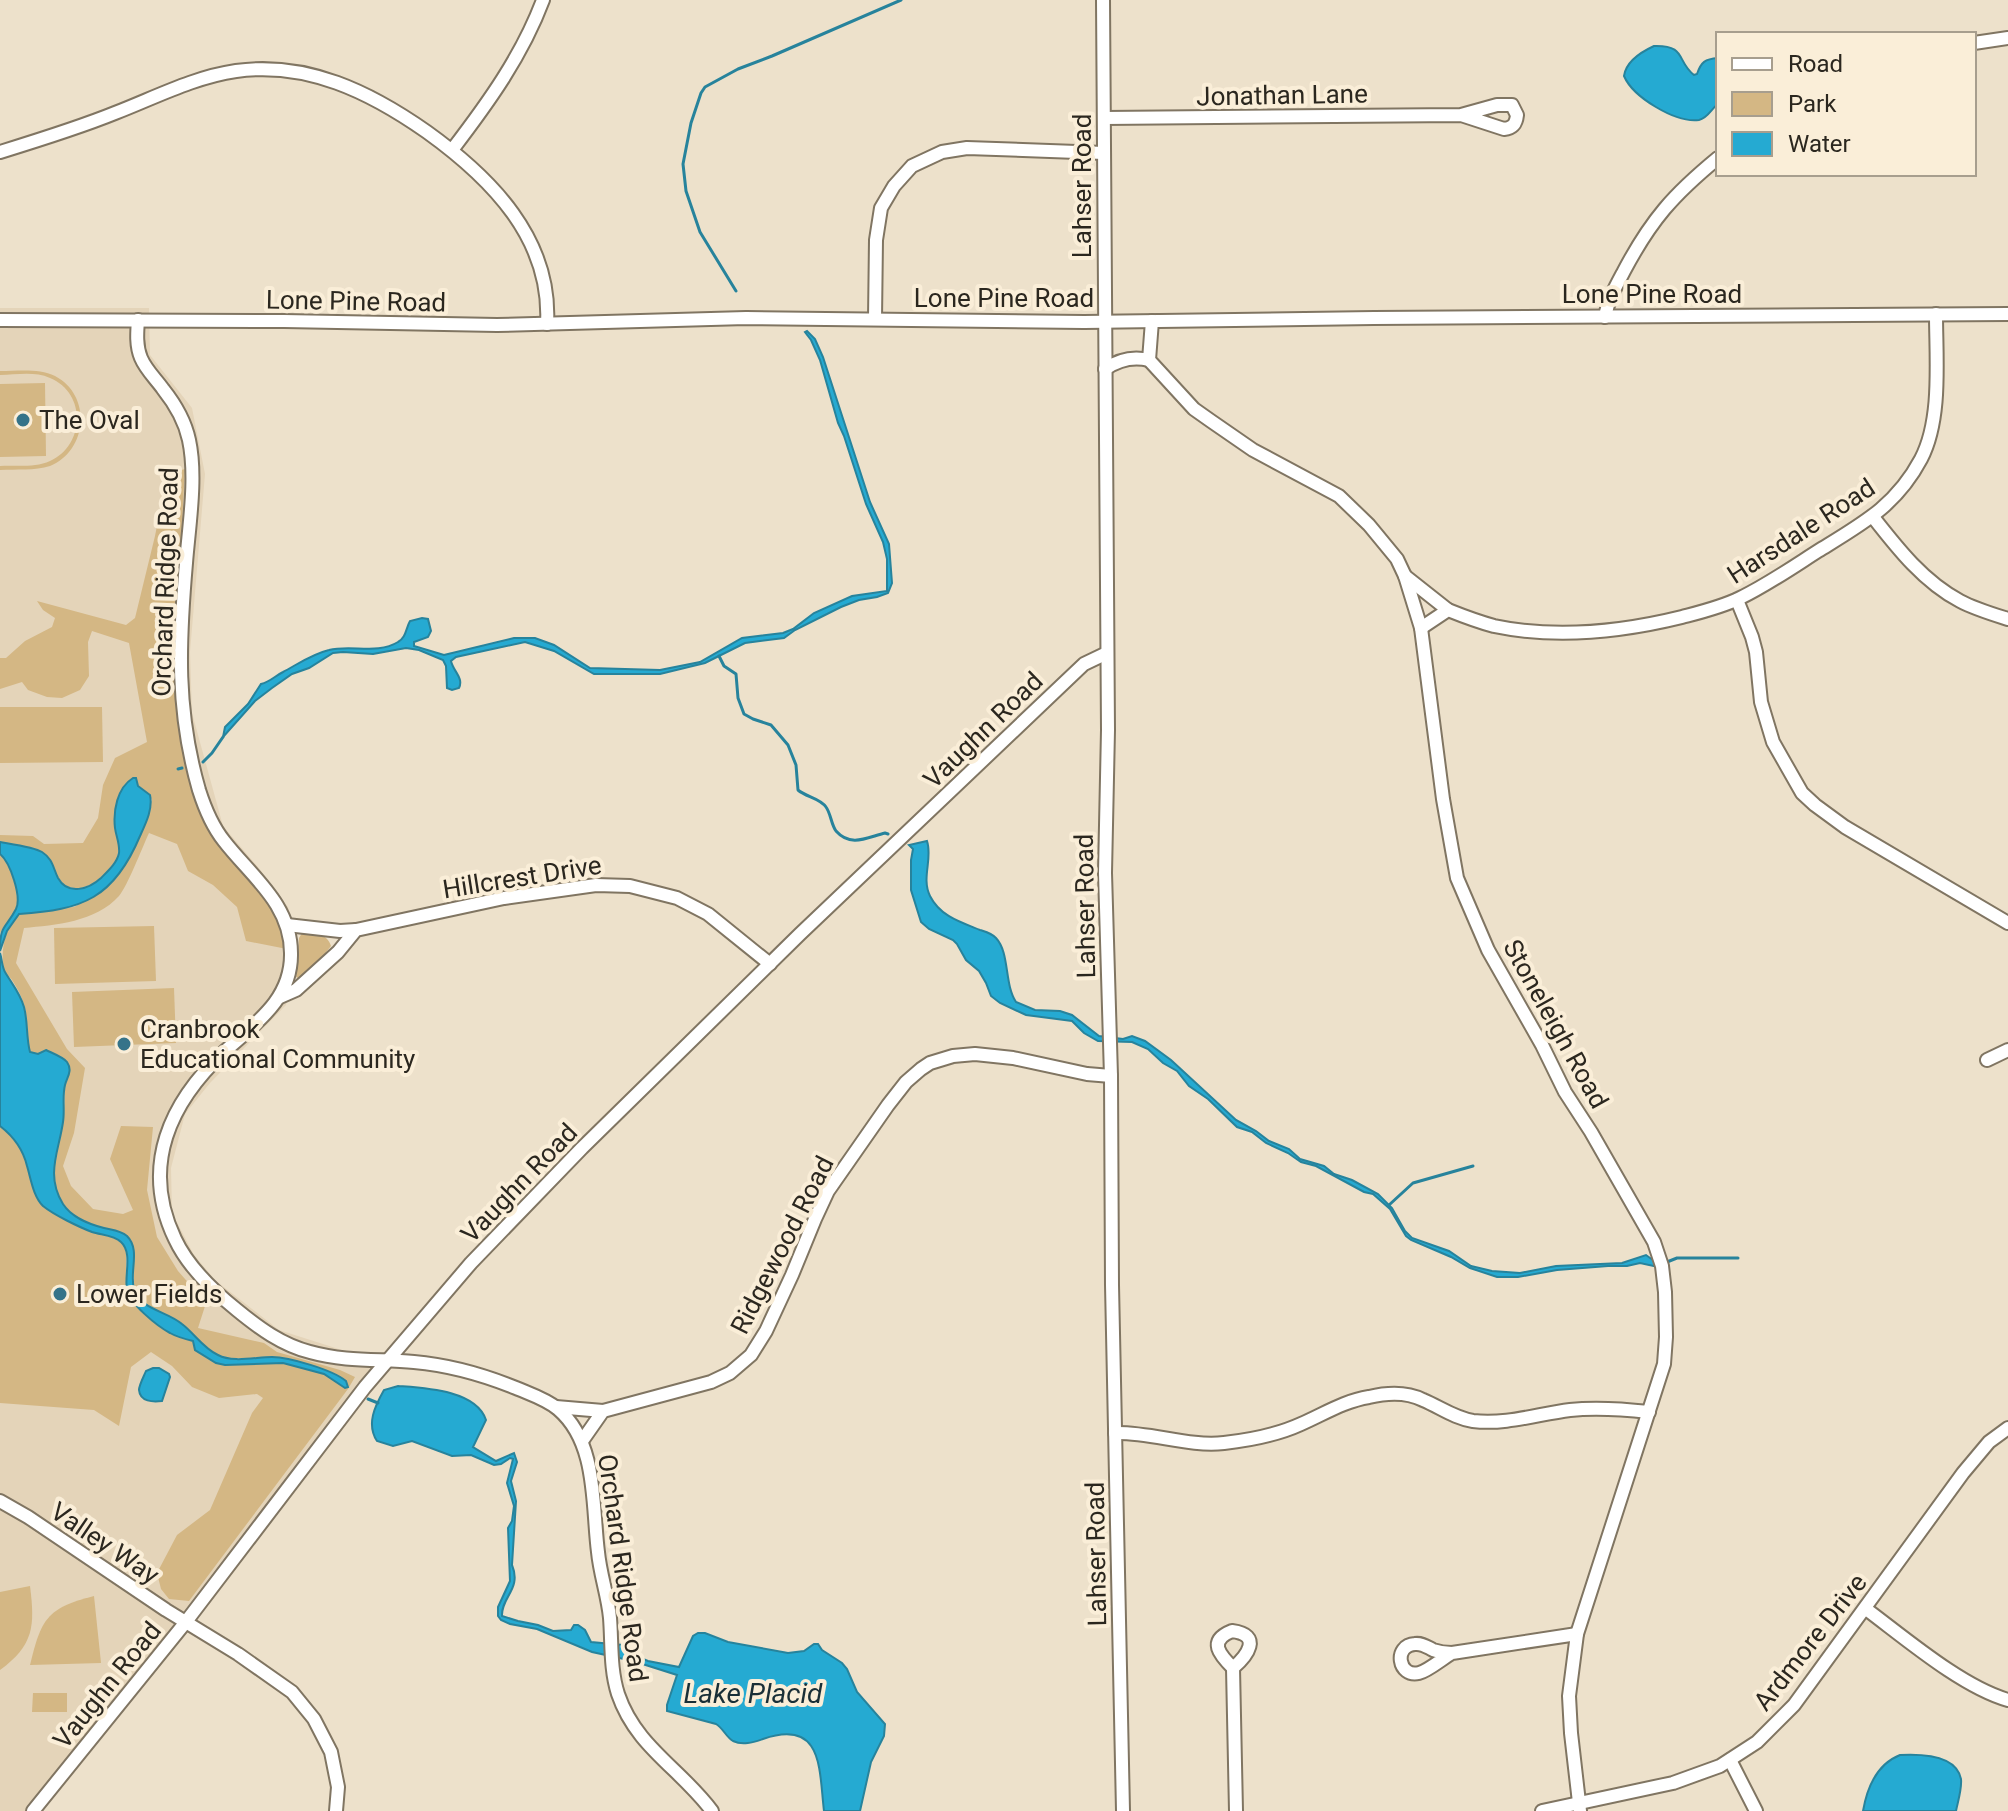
<svg xmlns="http://www.w3.org/2000/svg" width="2008" height="1811" font-family="Roboto,sans-serif">
	<rect width="100%" height="100%" fill="#ede1cb"/>
	<path fill="#e4d4b9" d="M0,308H149L150,355L192,408L205,474L190,652L192,713L223,826L258,867L288,907L298,943L296,968L286,1005L210,1083L185,1114L171,1168L172,1213L194,1255L216,1281L279,1330L370,1359L387,1371L267,1525L38,1811H0Z"/>
	<g fill="#d4b784">
		<path d="M0,371C18,371 39,368 55,376C92,395 88,451 50,466C35,471 16,469 0,470V466C16,465 35,468 50,461C85,446 87,393 50,378C34,371 16,375 0,375Z"/>
		<path d="M45,383L46,456L0,457V384Z"/>
		<path d="M185,469C183,500 182,531 180,562C178,588 173,615 173,641C172,703 182,778 211,833L270,904L279,918L287,949L246,941L237,907L213,885L188,871L177,844L149,833C142,848 128,885 119,896C96,922 55,925 24,928L16,963L67,1049L85,1068L74,1133L63,1166L71,1186L93,1209L123,1214L133,1210L110,1159L121,1126L153,1127L147,1190L157,1237L178,1271L206,1303L198,1328L264,1343L277,1352L340,1370L355,1377L348,1389L189,1601L169,1599L161,1589L157,1573L177,1535L210,1510L252,1413L263,1398L257,1394L219,1398L192,1387L172,1366L151,1352L131,1367L119,1426L94,1410L0,1403V1126L11,1135L18,1145L26,1162L35,1192L41,1203L68,1221L88,1231L115,1238L121,1241L126,1250V1271L141,1310L161,1328L178,1337L193,1341L194,1347L230,1365L283,1363L324,1374L345,1388L336,1374L286,1359L230,1358L217,1355L203,1346L179,1321L151,1309L143,1302L136,1293L134,1286V1248L129,1239L117,1231L94,1225L76,1217L66,1207L58,1195L55,1183L54,1160L64,1118L65,1085L69,1075L68,1065L42,1053L37,1054L30,1052C27,1038 28,1024 25,1009C23,999 18,989 12,980C11,978 5,973 4,970C0,951 5,927 19,913L74,907L100,893L124,868L152,800C149,791 140,790 137,783L119,845L117,859L106,873L93,884L78,889L65,886L36,849L0,842V835L33,836L44,844L83,843L98,818L103,785L115,758L147,742L129,643L92,631L88,642L89,676L80,690L62,698L47,697L28,690L22,682L0,689V658H6L25,641L52,627L55,618L43,610L37,601L126,625L135,618L155,536L167,474Z"/>
		<path d="M0,707H102L103,762L0,763Z"/>
		<path d="M0,854C9,861 19,891 17,904C16,914 5,924 0,933Z"/>
		<path d="M154,926L156,981L55,984L54,928Z"/>
		<path d="M302,933C314,933 327,933 331,946L312,970L300,979L296,977L299,938Z"/>
		<path d="M174,988L176,1043L74,1047L72,992Z"/>
		<path d="M30,1586C35,1626 34,1645 0,1670V1592Z"/>
		<path d="M94,1596L101,1663L30,1665C41,1620 46,1608 94,1596Z"/>
		<path d="M33,1693H67V1712H32Z"/>
	</g>
	<g fill="#25aad2" stroke="#27839c" stroke-width="2">
		<path d="M1654,46C1687,45 1676,61 1694,75L1697,74C1701,62 1705,59 1718,58V104C1711,109 1708,118 1699,120C1675,123 1633,97 1624,76C1626,61 1641,52 1654,46Z"/>
		<path d="M807,331L815,339L823,357L870,502L889,544L892,583L888,593L877,597L859,600L841,607L795,630L784,638L745,643L705,663L660,674H594L554,651L525,642L456,657L451,661C453,671 464,678 459,688L452,690L447,688L446,666L443,660L419,650L406,648L373,654L343,652L333,653L309,668L292,674L272,688L255,701L223,737L225,727L248,704L261,684C270,682 275,676 283,672C298,664 312,654 329,650C351,644 377,655 398,642C406,638 406,628 410,621L422,618L428,619L431,631L428,637L414,642V646L444,655L514,638H535L554,645L590,668L660,670L700,662L742,638L783,633L793,629L814,613L852,596L887,591V559L883,542L866,504L844,436L838,423L820,360L811,340L805,332Z"/>
		<path d="M133,778H136L138,786L150,795C153,809 146,823 140,836C114,898 83,910 19,914L7,931L0,951C0,924 5,930 16,909C22,897 10,862 0,854V842C11,844 34,847 42,852C53,859 53,868 58,878C68,896 89,889 101,878C108,871 117,863 119,853C120,844 116,836 115,828C113,811 117,788 133,778Z"/>
		<path d="M927,841C933,858 921,878 930,896C940,916 960,922 980,930C986,932 991,933 996,938C1010,953 1004,984 1016,1002L1035,1010L1060,1011L1072,1015L1099,1036L1123,1039L1132,1036L1145,1041L1171,1060L1236,1120L1256,1131L1269,1141L1289,1149L1300,1159L1324,1166L1334,1174L1352,1180L1378,1194L1392,1208L1405,1231L1412,1238L1449,1251L1471,1266L1492,1271L1520,1273L1556,1266L1622,1263L1646,1255L1657,1263L1658,1267L1640,1263L1627,1266H1608L1557,1270L1518,1277H1497L1470,1268L1451,1257L1411,1240L1406,1236L1390,1209L1373,1194L1364,1192L1316,1166L1301,1162L1288,1153L1266,1143L1252,1132L1237,1127L1208,1099L1189,1086L1177,1071L1163,1063L1148,1049L1132,1042L1098,1041L1084,1033L1072,1021L1026,1015L1000,1003L991,996L986,983L979,971L966,960L957,944L953,940L929,929L921,922L911,890V860L913,849L909,845Z"/>
		<path d="M0,953C2,959 2,967 5,972C12,984 20,993 24,1007C28,1022 26,1037 30,1052L38,1054L46,1050C52,1053 63,1057 67,1062C73,1071 67,1077 65,1085C62,1097 65,1110 63,1122C59,1151 45,1175 63,1204C72,1218 89,1224 104,1228C112,1230 120,1230 127,1236C141,1250 129,1272 134,1289C141,1310 167,1311 182,1324C195,1334 203,1348 218,1355C233,1363 256,1357 272,1357C289,1357 333,1370 346,1381L348,1387L345,1388L324,1374L283,1363L225,1365L216,1363L195,1350L193,1341C185,1339 177,1337 170,1333C157,1326 130,1304 127,1290C124,1276 133,1253 121,1242C114,1235 101,1235 92,1232C79,1227 54,1215 43,1206C33,1196 31,1179 27,1166C23,1149 13,1136 0,1126Z"/>
		<path d="M153,1368H159L169,1374L170,1377L162,1401C153,1402 140,1402 139,1390C139,1385 144,1376 146,1371Z"/>
		<path d="M398,1386C424,1388 476,1390 486,1420L473,1447L496,1461L514,1453L517,1462L511,1481L516,1501L512,1565C522,1589 501,1597 502,1616L518,1621L538,1625L553,1631L571,1630L574,1625H578L585,1630L591,1642L623,1645L636,1656L648,1661L679,1667L693,1636L698,1633H705L728,1642L788,1653L804,1651L814,1644H818L822,1650L842,1663L847,1669L857,1692L885,1724L884,1736L871,1762L860,1811H824C819,1771 824,1718 763,1739C754,1742 743,1746 733,1741C726,1737 723,1728 716,1724L667,1711V1705L677,1675L633,1661L592,1652L537,1629L510,1624L501,1620L498,1616V1607L510,1581L508,1528L512,1521L514,1506L507,1483L513,1459L510,1458L501,1464L494,1465L471,1455L452,1456L412,1441L393,1446L377,1441C366,1424 375,1406 384,1390Z"/>
		<path d="M1900,1755C1919,1754 1956,1754 1961,1779C1962,1789 1958,1801 1956,1811H1863C1867,1788 1877,1764 1900,1755Z"/>
	</g>
	<g fill="none" stroke-linecap="round" stroke-linejoin="round">
		<g stroke="#27839c" stroke-width="3">
			<path d="M736,291L700,232L686,191L683,164L691,123L701,93L705,87L738,69L772,56L901,0"/>
			<path d="M719,656L724,666L736,674L738,698L744,714L753,719L771,725L788,745L796,765L798,790C806,797 820,798 826,807C831,814 831,824 836,831C851,848 868,837 885,833L888,834"/>
			<path d="M203,762L212,753L223,737"/>
			<path d="M178,769L182,768"/>
			<path d="M1389,1205L1413,1183L1473,1166"/>
			<path d="M1667,1262L1677,1258H1738"/>
			<path d="M368,1399L378,1403"/>
		</g>
		<defs>
			<g id="minor">
				<path d="M1103,0L1108,730L1105,873L1111,1076L1112,1285L1123,1811"/>
				<path d="M1974,43L2008,38"/>
				<path d="M1104,118L1461,115L1504,129C1513,128 1516,124 1517,115L1512,105H1497L1461,115"/>
				<path d="M452,150C488,103 522,56 543,0"/>
				<path d="M0,152C39,140 78,128 115,113C154,98 194,77 236,71C307,61 370,92 427,132C491,178 552,239 547,324"/>
				<path d="M1605,317C1608,300 1616,286 1624,271C1651,220 1673,195 1718,158"/>
				<path d="M875,319L876,240L881,208L894,186L912,166L942,152L967,148L1104,153"/>
				<path d="M0,320L284,321L497,325L746,318L1084,322L1374,318L2008,314"/>
				<path d="M138,320C137,333 136,346 141,358C146,370 156,379 163,389C175,404 185,421 189,440C197,477 189,525 186,563C179,644 176,710 199,790C205,809 212,826 224,841C251,876 291,904 291,953C292,999 256,1023 225,1051C170,1102 140,1166 175,1239C188,1267 212,1290 237,1310C259,1328 282,1345 310,1352C346,1362 379,1359 414,1362C448,1365 484,1375 516,1388C530,1394 546,1399 558,1409C598,1443 592,1506 598,1552C600,1574 608,1596 610,1618C612,1643 610,1669 618,1694C636,1747 680,1768 712,1811"/>
				<path d="M1152,321L1149,360L1194,409L1211,421L1253,450L1339,496L1369,525L1397,559L1405,576L1421,628L1443,799L1457,878L1488,950L1542,1045L1565,1092L1591,1132L1654,1242L1662,1266L1665,1292L1666,1337L1664,1364L1577,1634L1569,1696L1571,1733L1580,1811"/>
				<path d="M1105,369C1118,360 1133,356 1149,360"/>
				<path d="M1873,517C1898,549 1924,582 1960,601C1975,609 1992,614 2008,619"/>
				<path d="M1405,576L1448,610"/>
				<path d="M1737,600L1752,637L1756,652L1761,702L1773,742L1802,793L1815,805L1845,827L2008,923"/>
				<path d="M1421,628L1448,610C1463,616 1479,622 1494,626C1556,639 1621,632 1682,617C1701,612 1722,607 1740,598C1767,585 1793,567 1818,551C1862,524 1896,506 1921,459C1942,419 1936,359 1936,314"/>
				<path d="M287,925L340,931L356,930"/>
				<path d="M280,997L296,990L338,952L356,930L504,898L596,885L630,886L677,898L708,914L770,964"/>
				<path d="M1987,1060L2008,1050"/>
				<path d="M556,1407L603,1411"/>
				<path d="M1115,1433C1152,1432 1188,1447 1224,1443C1251,1440 1277,1435 1301,1424C1324,1414 1344,1401 1369,1397C1386,1393 1407,1392 1423,1400C1440,1407 1454,1418 1473,1421C1506,1425 1538,1414 1570,1410C1597,1407 1622,1409 1649,1412"/>
				<path d="M582,1441L603,1411L711,1382L730,1373L751,1355L766,1331L792,1275L815,1219L828,1191L888,1105L906,1082L921,1069L930,1063L953,1056L975,1054L1013,1058L1087,1074L1111,1076"/>
				<path d="M0,1501L28,1517L166,1610L238,1654L292,1692L314,1719L331,1752L338,1787L336,1811"/>
				<path d="M1866,1609C1905,1638 1962,1687 2008,1700"/>
				<path d="M1232,1631C1263,1635 1247,1656 1233,1668C1220,1655 1207,1641 1232,1631Z"/>
				<path d="M1452,1653C1443,1658 1428,1671 1419,1673C1398,1678 1393,1645 1415,1644C1422,1643 1427,1647 1433,1650C1439,1652 1446,1653 1452,1653L1577,1634"/>
				<path d="M1233,1668L1236,1811"/>
				<path d="M1730,1760L1756,1811"/>
				<path d="M33,1811L185,1623L365,1387L471,1263L582,1148L800,934L1084,664L1107,653"/>
				<path d="M1542,1811L1673,1783L1720,1766L1757,1742L1794,1705L1963,1473L1989,1442L2008,1428"/>
			</g>
		</defs>
		<use href="#minor" stroke="#807562" stroke-width="16"/>
		<use href="#minor" stroke="#fff" stroke-width="12"/>
	</g>
	<g fill="#357389" stroke="#faeed8" stroke-width="3">
		<circle cx="23" cy="420" r="8"/>
		<circle cx="124" cy="1044" r="8"/>
		<circle cx="60" cy="1294" r="8"/>
	</g>
	<g text-anchor="middle" stroke-width="8" stroke-linejoin="round" paint-order="stroke">
		<g font-size="26" fill="#2b271f" stroke="#faeed8">
			<text transform="translate(1282 95) rotate(-1)" y="9">Jonathan Lane</text>
			<text transform="translate(1082 186) rotate(-90)" y="9">Lahser Road</text>
			<text x="1652" y="303">Lone Pine Road</text>
			<text x="1004" y="307">Lone Pine Road</text>
			<text transform="translate(356 301) rotate(1)" y="9">Lone Pine Road</text>
			<text transform="translate(1801 531) rotate(-33)" y="9">Harsdale Road</text>
			<text transform="translate(165 582) rotate(-88)" y="9">Orchard Ridge Road</text>
			<text transform="translate(983 730) rotate(-44)" y="9">Vaughn Road</text>
			<text transform="translate(522 877) rotate(-9)" y="9">Hillcrest Drive</text>
			<text transform="translate(1085 906) rotate(-91)" y="9">Lahser Road</text>
			<text transform="translate(1556 1024) rotate(61)" y="9">Stoneleigh Road</text>
			<text transform="translate(519 1183) rotate(-46)" y="9">Vaughn Road</text>
			<text transform="translate(782 1245) rotate(-63)" y="9">Ridgewood Road</text>
			<text transform="translate(105 1543) rotate(34)" y="9">Valley Way</text>
			<text transform="translate(1096 1554) rotate(-91)" y="9">Lahser Road</text>
			<text transform="translate(623 1568) rotate(82)" y="9">Orchard Ridge Road</text>
			<text transform="translate(1810 1642) rotate(-52)" y="9">Ardmore Drive</text>
			<text transform="translate(107 1685) rotate(-51)" y="9">Vaughn Road</text>
		</g>
		<g font-size="26" fill="#2b271f" stroke="#faeed8" text-anchor="start">
			<text x="39" y="429">The Oval</text>
			<text x="140" y="1038">Cranbrook<tspan x="140" dy="30">Educational Community</tspan></text>
			<text x="76" y="1303">Lower Fields</text>
		</g>
		<g font-size="28" font-style="italic" fill="#1a2f37" stroke="#faeed8">
			<text x="753" y="1703">Lake Placid</text>
		</g>
	</g>
	<rect x="1716" y="32" width="260" height="144" fill="#faeed8" stroke="#a79e8e" stroke-width="2"/>
	<rect x="1732" y="58" width="40" height="12" fill="#ffffff" stroke="#a79e8e" stroke-width="2"/>
	<text x="1788" y="72" font-size="24" fill="#2b271f">Road</text>
	<rect x="1732" y="92" width="40" height="24" fill="#d4b784" stroke="#a79e8e" stroke-width="2"/>
	<text x="1788" y="112" font-size="24" fill="#2b271f">Park</text>
	<rect x="1732" y="132" width="40" height="24" fill="#25aad2" stroke="#a79e8e" stroke-width="2"/>
	<text x="1788" y="152" font-size="24" fill="#2b271f">Water</text>
</svg>
